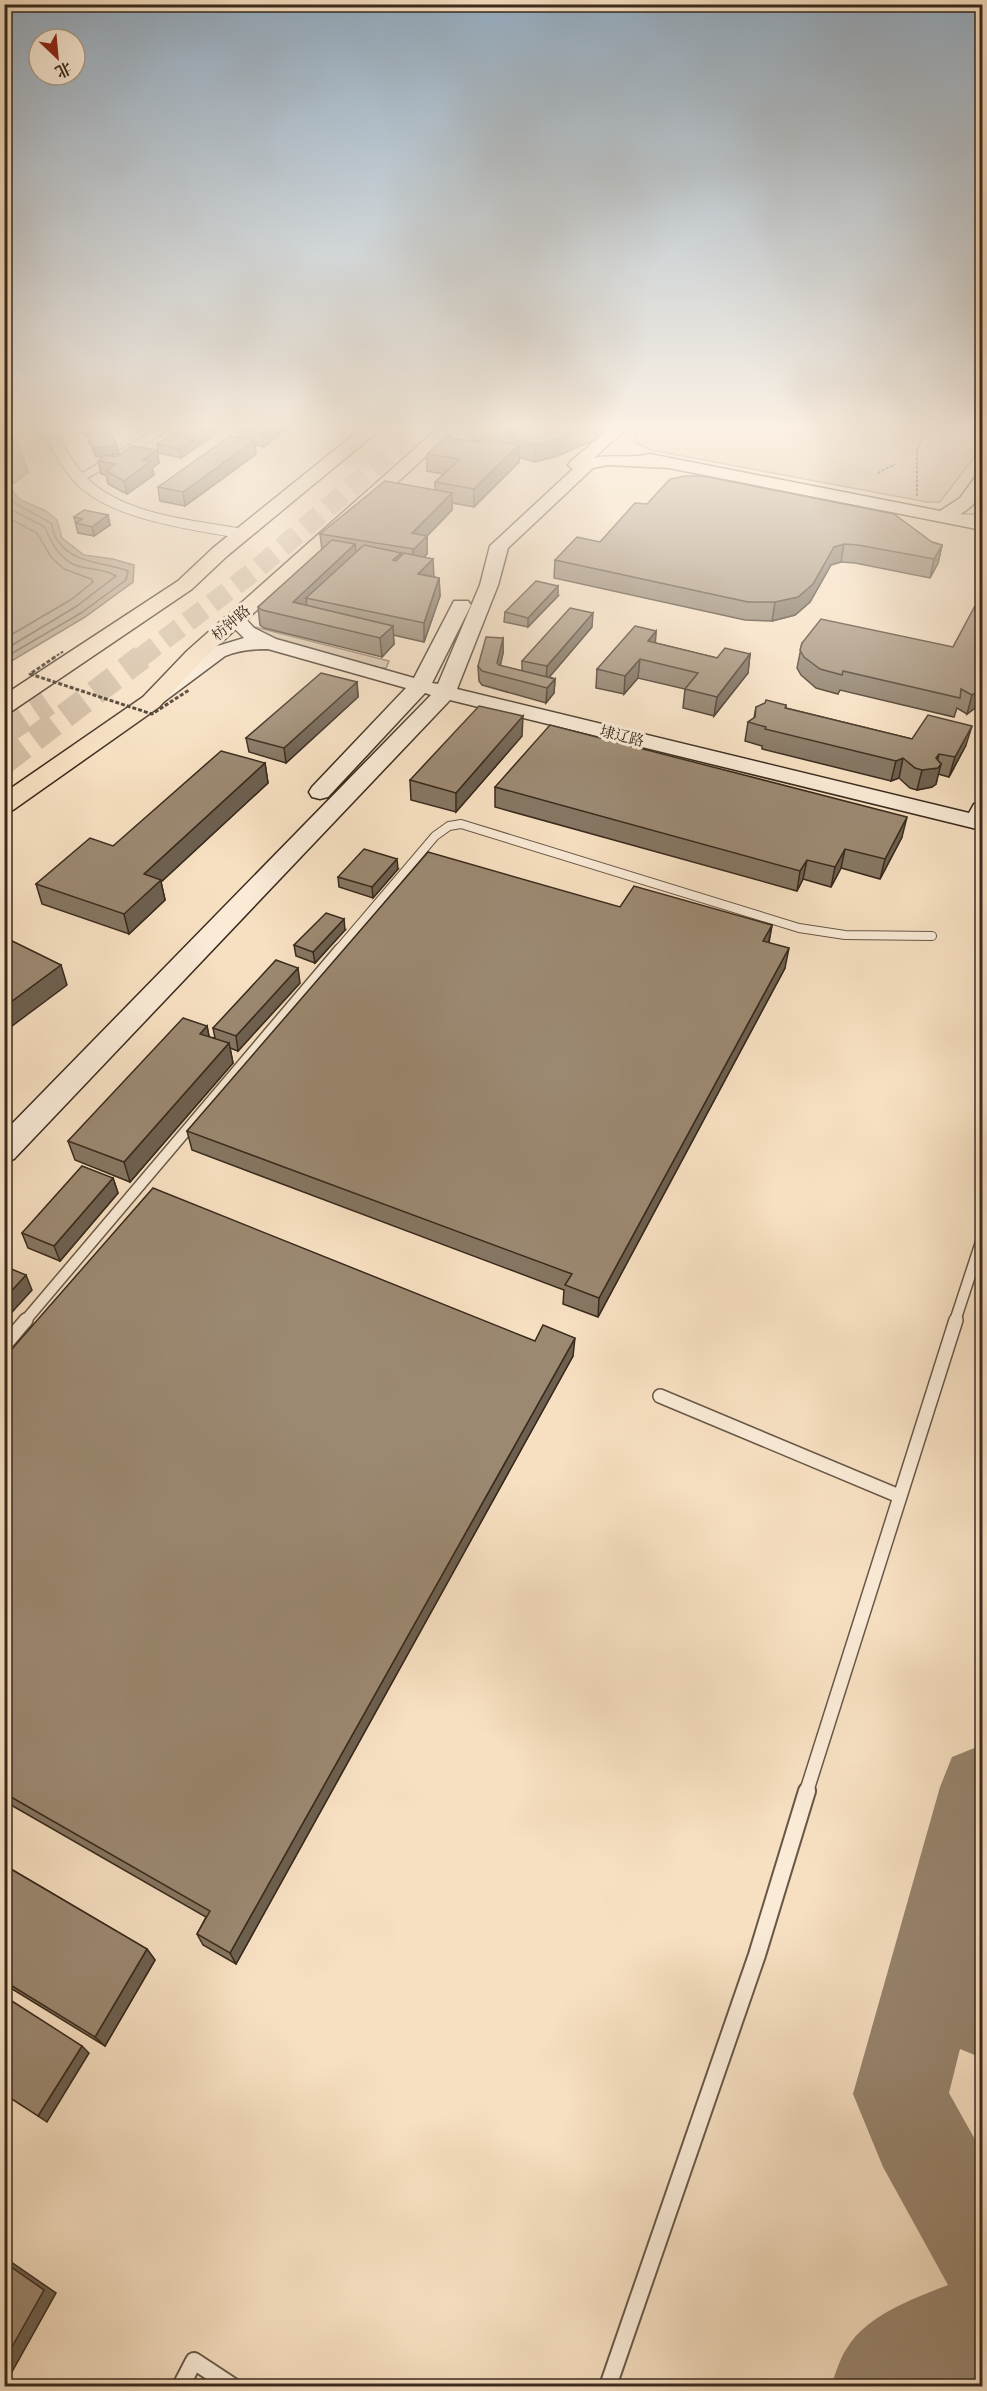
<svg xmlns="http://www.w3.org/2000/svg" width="987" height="2391" font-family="'IM FELL French Canon','Noto Serif SC',serif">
	<rect width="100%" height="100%" fill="#f7e0c2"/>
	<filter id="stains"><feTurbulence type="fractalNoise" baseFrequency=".00333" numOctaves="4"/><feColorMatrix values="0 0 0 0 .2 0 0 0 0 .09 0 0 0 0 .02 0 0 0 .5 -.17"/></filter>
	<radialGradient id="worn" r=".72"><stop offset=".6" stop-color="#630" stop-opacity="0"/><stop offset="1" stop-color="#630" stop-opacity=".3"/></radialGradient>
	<g fill="#d7c1a6" stroke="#887661" stroke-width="1.5">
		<path d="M641,428H982V447L940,502H927L651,450L635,443V433Z"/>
		<path d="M247,625L389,661L386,668H376L268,638Z"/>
	</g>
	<path fill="#b6a28a" stroke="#84725e" stroke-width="1.5" d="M5,435L16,439L28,472L9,487L19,499L46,511L57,520L62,538L84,555L113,559L134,565L133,582L85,617L5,665Z"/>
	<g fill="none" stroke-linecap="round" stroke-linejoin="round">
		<g stroke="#786653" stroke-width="1.5">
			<path d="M4,491L16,504L51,523C53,529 54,537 58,541C73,564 105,562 128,571L126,580L81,613L4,658"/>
			<path d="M4,503L12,510L45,527C51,543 61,561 78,566C91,570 105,569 116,576L77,606L4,650"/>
			<path d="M4,516L37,533L51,557L64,569L91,579L93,582L72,599L4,639"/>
		</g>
		<path fill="#98856f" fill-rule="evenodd" d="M982,1745V2058L960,2049L949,2093L982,2152V2379L963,2386H831C835,2375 840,2358 847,2348C868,2314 913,2299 948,2285L883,2167L853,2094L940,1787L952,1757Z"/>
		<path stroke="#d1bca1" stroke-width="20" stroke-dasharray="20 10" stroke-linecap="butt" d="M140,658L257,569L419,428"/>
		<g stroke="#d1bca1" stroke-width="25" stroke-dasharray="25 13" stroke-linecap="butt">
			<path d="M4,733L48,703"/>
			<path d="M4,762L142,657"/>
		</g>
		<defs>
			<path id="service-far4" d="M956,517L982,518"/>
			<path id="service-far3" d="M338,950L435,836L449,826L461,824L799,928L845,935L932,936"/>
			<g id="service-far2">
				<path d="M25,1321L340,949"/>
				<path d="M955,1321L982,1239"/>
			</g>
			<g id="service-far1">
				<path d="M4,1346L26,1320"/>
				<path d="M660,1396L899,1496"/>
				<path d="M806,1793L956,1320"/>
			</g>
			<g id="service">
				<path d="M181,2386L194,2361L232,2386"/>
				<path d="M608,2386L757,1955L807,1791"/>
			</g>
			<path id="minor" d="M158,428H172L84,480L80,482L74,478Z"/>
			<path id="tertiary" d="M39,428H53C64,446 74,467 90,481C130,516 193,520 243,529L251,534L243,539C193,529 111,521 75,482C60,466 51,446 39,428Z"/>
			<path id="secondary" d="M610,428H627L594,458C613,454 632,459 650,454L940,511L960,498L976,476L982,475C982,497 977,504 959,515L982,520V530L669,468L608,465L593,468L508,548L498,585L457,689L969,813L974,804L982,802V828L977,829L450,700L14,1159L4,1162V1132L431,695L425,693L328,797L320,799L312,797L309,792L312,787L406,688L268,649C253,649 239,650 225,656L158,706L151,708L144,706L141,702L144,698L211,648L244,638L225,619L228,615H242L254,628L276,639L414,678L454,601H468L471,605L432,683L438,684L480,585L490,546L573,469L568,465L570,462Z"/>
			<g id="trunk">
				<path d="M362,428H382L227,556L192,589L12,711L4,713V695L178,581L213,548Z"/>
				<path d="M438,428H457L202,660L159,707L13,810L4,812V793L143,697L187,651Z"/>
			</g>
		</defs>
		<use href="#service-far4" stroke="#685846" stroke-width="8"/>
		<use href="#service-far3" stroke="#685846" stroke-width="10"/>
		<use href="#service-far2" stroke="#685846" stroke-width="13"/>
		<use href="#service-far1" stroke="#685846" stroke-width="16"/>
		<use href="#service" stroke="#685846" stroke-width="20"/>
		<use href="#minor" stroke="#685846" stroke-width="3"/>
		<use href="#tertiary" stroke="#685846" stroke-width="2"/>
		<use href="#secondary" stroke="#392a1c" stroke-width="3"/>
		<use href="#trunk" stroke="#392a1c" stroke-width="3"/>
		<g stroke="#392a1c" stroke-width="2" stroke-dasharray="3 1.5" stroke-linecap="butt">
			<path d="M878,473L895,464"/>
			<path d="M917,496V450L923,436L939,428"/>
		</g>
		<use href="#service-far4" stroke="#faebd7" stroke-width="6"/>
		<use href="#service-far3" stroke="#faebd7" stroke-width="8"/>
		<use href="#service-far2" stroke="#faebd7" stroke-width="10"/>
		<use href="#service-far1" stroke="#faebd7" stroke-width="13"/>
		<use href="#service" stroke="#faebd7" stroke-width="16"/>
		<use href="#minor" fill="#faebd7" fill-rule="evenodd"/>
		<use href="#tertiary" fill="#faebd7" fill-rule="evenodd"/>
		<use href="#secondary" fill="#faebd7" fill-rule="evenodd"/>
		<use href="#trunk" fill="#f7e0c2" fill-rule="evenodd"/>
		<path stroke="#392a1c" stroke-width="2" stroke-dasharray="3 1.5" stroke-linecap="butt" d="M53,658L64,651"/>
		<path stroke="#392a1c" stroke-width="3" stroke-dasharray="4 2" stroke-linecap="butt" d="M55,657L30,674L152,714L189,690"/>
	</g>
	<g fill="#867662" stroke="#392a1c" stroke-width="1.5">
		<path d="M79,428H108L119,454L108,455L116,457L157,450L159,463L152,468L154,475L127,494L108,484L106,475L101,474L98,461L106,456L96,457L89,442L88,437H87Z"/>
		<path d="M240,428H287L264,447L255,445L256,454L185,506L160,501L158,487L238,438L237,430Z"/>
		<path d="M465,428H599L598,436L597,439L557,456L534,462L519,457V462L474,507L452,503V510L427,536V554L424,557L434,577L439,578L440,596L424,642L393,635L394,644L382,657L264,628L260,625L258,607L322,550L320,534L435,490V482L444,474L427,471V454L480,441L474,440L465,436Z"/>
		<path d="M214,435L181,458L159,453L157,444Z"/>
		<path d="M74,517L110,525L94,536L78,533Z"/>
		<path d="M600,542H932L942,545L938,563L930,578L855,563L841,562L831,565L810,602L795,615L772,621L745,620L554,578L555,560Z"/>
		<path d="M982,593V707L976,705L975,708L967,714L957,708L954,717L840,690L838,694L816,688L801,675L797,668L802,643L953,647Z"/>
		<path d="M558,596L528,627L504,622L505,612Z"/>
		<path d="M592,627L549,677L555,679L554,693L546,703L482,685L479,681L478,666L503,638V653L500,666L522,671V661Z"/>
		<path d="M656,631L655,643L717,658L750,654L748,673L714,716L683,708L685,689L638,678L624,694L596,688L597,669Z"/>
		<path d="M357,682L358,697L286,763L249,752L246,738Z"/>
		<path d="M786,705V708L912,739L966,745L949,777L938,774L936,784L932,787L917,790L910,788L899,778L891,781L762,749V746L745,741L748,722L754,718L756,707Z"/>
		<path d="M522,736L456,812L411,800L410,780Z"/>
		<path d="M265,763L268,783L161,882L165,900L129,934L42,904L36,884L113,846Z"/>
		<path d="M495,787L902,837L880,879L841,868L831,887L803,879L797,891L495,807Z"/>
		<path d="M398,869L373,898L339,887L338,877Z"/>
		<path d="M620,907L772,925L769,943L785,968L598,1317L563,1304L564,1290L192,1150L187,1131Z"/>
		<path d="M345,930L315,963L296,956L294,945Z"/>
		<path d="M300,983L238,1051L230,1048L233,1063L130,1182L75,1160L68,1141L207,1026L209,1037L215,1038L213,1028Z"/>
		<path d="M113,1178L118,1193L60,1261L28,1248L22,1233Z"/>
		<path d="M573,1356L236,1964L203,1945L197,1934L206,1917L4,1801V1358Z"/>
		<path d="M4,1865L147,1949L155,1960L105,2046L4,1984Z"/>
	</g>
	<g fill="#6d6050" stroke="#392a1c" stroke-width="1.5">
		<path d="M85,428H108L109,433L87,434L88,437H87Z"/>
		<path d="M136,428H162L137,433Z"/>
		<path d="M211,428H213L214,435L181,458L180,449Z"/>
		<path d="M270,428H287L264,447L262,434Z"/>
		<path d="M584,428H599L598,436L597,439L557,456L534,462L535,445Z"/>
		<path d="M254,441L256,454L185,506L183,492Z"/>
		<path d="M117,445L119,454L96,457L94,448Z"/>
		<path d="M519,445V462L474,507V489Z"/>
		<path d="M157,450L159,463L152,468L154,475L127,494L124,481L143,460Z"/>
		<path d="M452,493V510L427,536V554L414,567L412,533Z"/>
		<path d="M108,515L110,525L94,536L92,527Z"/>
		<path d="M355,544L357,562L306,598L307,609L293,602Z"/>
		<path d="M844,544L841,562L831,565L810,602L795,615L772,621L775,602L834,547Z"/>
		<path d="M942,545L938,563L930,578L934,559Z"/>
		<path d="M401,553L402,571L393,560Z"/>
		<path d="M433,559L434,577L418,574Z"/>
		<path d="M439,578L440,596L424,642V623Z"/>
		<path d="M558,586V596L528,627V618Z"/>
		<path d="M593,613L592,627L546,681L547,666Z"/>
		<path d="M393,626L394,644L382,657L380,638Z"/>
		<path d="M656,631L655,650L648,641Z"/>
		<path d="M503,638V653L498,675L497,663Z"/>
		<path d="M750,654L748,673L714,716L717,697Z"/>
		<path d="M640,659L638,678L624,694L625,676Z"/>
		<path d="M555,679L554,693L546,703L547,688Z"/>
		<path d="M357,682L358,697L286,763L284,748Z"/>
		<path d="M981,689L975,708L967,714L972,695Z"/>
		<path d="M523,716L522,736L456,812V793Z"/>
		<path d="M972,726L966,745L949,777L955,757Z"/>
		<path d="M939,754L936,768L941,764L936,784L932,787L917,790L922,770Z"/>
		<path d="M903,758L899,778L891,781L896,761Z"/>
		<path d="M265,763L268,783L161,882L165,900L129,934L124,914L144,874Z"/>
		<path d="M907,817L902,837L880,879L885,859Z"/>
		<path d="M845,849L841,868L831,887L835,867Z"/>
		<path d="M397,859L398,869L373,898L372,887Z"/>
		<path d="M807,860L803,879L797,891L800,871Z"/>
		<path d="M344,919L345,930L315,963L313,952Z"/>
		<path d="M772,925L768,945L763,941Z"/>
		<path d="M789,948L785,968L598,1317L599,1298Z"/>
		<path d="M61,965L67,985L4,1032V1007Z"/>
		<path d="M298,968L300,983L238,1051L236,1036Z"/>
		<path d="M207,1026L211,1046L200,1034Z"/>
		<path d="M229,1043L233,1063L130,1182L124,1162Z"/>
		<path d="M113,1178L118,1193L60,1261L54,1246Z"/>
		<path d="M26,1275L32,1290L4,1321V1299Z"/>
		<path d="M575,1338L573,1356L236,1964L230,1953Z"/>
		<path d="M147,1949L155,1960L105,2046L95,2037Z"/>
		<path d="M82,2046L89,2053L47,2122L38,2116Z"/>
		<path d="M4,2257L56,2293L4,2386Z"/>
	</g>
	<g fill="#9c8972" stroke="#392a1c" stroke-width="1.5">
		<path d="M182,428H211L180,449L157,444Z"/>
		<path d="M240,428H270L262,434L237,430Z"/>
		<path d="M500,428H584L558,439L535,445L509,438L516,431Z"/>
		<path d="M110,430L117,445L94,448L87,434Z"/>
		<path d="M230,436L254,441L183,492L158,487Z"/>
		<path d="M446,437L479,442L482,439L519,445L474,489L435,482L460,459L427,454Z"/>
		<path d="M132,446L157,450L143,460L151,461L124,481L106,471L115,464L98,461L106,455L116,457Z"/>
		<path d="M686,476H703L894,514L932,542L942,545L934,559L858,545L844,544L834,547L813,584L798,597L775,602H748L555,560L577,537L600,542L635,503L647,504L670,479Z"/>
		<path d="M385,481L452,493L412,533L427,536L414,549L320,534Z"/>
		<path d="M84,510L108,515L92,527L76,523L82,519L74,517Z"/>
		<path d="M332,540L355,544L293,602L393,626L380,638L262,610L258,607Z"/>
		<path d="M364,545L401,553L393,560L396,561L404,553L433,559L418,574L439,578L424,623L306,598Z"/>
		<path d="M536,581L558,586L528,618L505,612Z"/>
		<path d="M982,593V687L978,686L981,689L972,695L961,689L960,698L843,671L842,675L820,669L804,657L800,650L802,643L821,619L953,647Z"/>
		<path d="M570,608L593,613L547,666L522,661Z"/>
		<path d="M635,626L656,631L648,641L717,658L725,648L750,654L717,697L685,689L698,673L640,659L625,676L597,669Z"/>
		<path d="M486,637L503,638L497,663L499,665L555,679L547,688L482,671L478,666Z"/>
		<path d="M321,673L357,682L284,748L246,738Z"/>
		<path d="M766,700L786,705L785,708L912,739L928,715L972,726L955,757L939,754L936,758L941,764L938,768L922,770L915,768L903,758L896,761L765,729L766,727L748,722L755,717L756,707L765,703Z"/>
		<path d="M479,706L523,716L456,793L410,780Z"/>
		<path d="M550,725L907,817L885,859L845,849L835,867L807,860L800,871L495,787Z"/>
		<path d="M221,751L265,763L144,874L161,880L124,914L36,884L90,838L113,846Z"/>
		<path d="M364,849L397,859L372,887L338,877Z"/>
		<path d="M428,852L620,907L634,886L772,925L763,941L789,948L599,1298L565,1285L572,1274L187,1131Z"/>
		<path d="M326,913L344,919L313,952L294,945Z"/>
		<path d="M4,937L61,965L4,1007Z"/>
		<path d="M276,960L298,968L236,1036L213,1028Z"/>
		<path d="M183,1018L207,1026L200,1034L229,1043L124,1162L68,1141Z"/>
		<path d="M82,1166L113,1178L54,1246L22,1233Z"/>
		<path d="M153,1188L535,1341L543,1325L575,1338L230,1953L197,1934L210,1911L4,1793V1358Z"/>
		<path d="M4,1266L26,1275L4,1299Z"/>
		<path d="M4,1865L147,1949L95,2037L4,1981Z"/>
		<path d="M4,1996L82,2046L38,2116L4,2094Z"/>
		<path d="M4,2262L44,2290L4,2361Z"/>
	</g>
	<linearGradient id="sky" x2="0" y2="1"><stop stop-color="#94adc2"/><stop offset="0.56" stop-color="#fbf1e4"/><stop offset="1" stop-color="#fbf1e4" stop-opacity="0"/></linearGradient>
	<rect width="987" height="763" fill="url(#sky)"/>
	<g text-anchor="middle" stroke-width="6" stroke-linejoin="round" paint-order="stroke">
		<g font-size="15" fill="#392a1c" stroke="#faebd7">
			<text transform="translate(231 623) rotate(-41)" y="5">枋钟路</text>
			<text transform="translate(622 736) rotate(14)" y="5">埭辽路</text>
		</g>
	</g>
	<rect width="987" height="2391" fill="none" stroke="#f7e0c2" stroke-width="24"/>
	<rect x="6" y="6" width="975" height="2379" fill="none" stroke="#392a1c" stroke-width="3"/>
	<rect x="12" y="12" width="963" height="2367" fill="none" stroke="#392a1c" stroke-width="1.5"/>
	<g transform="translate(57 57) rotate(154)"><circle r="28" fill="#faebd7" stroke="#ad9e8c" stroke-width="1.5"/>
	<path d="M0-4.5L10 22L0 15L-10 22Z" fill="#8f2418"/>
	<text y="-9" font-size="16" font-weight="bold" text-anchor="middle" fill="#392a1c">北</text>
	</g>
	<rect width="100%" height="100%" filter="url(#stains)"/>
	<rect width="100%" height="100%" fill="url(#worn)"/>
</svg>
